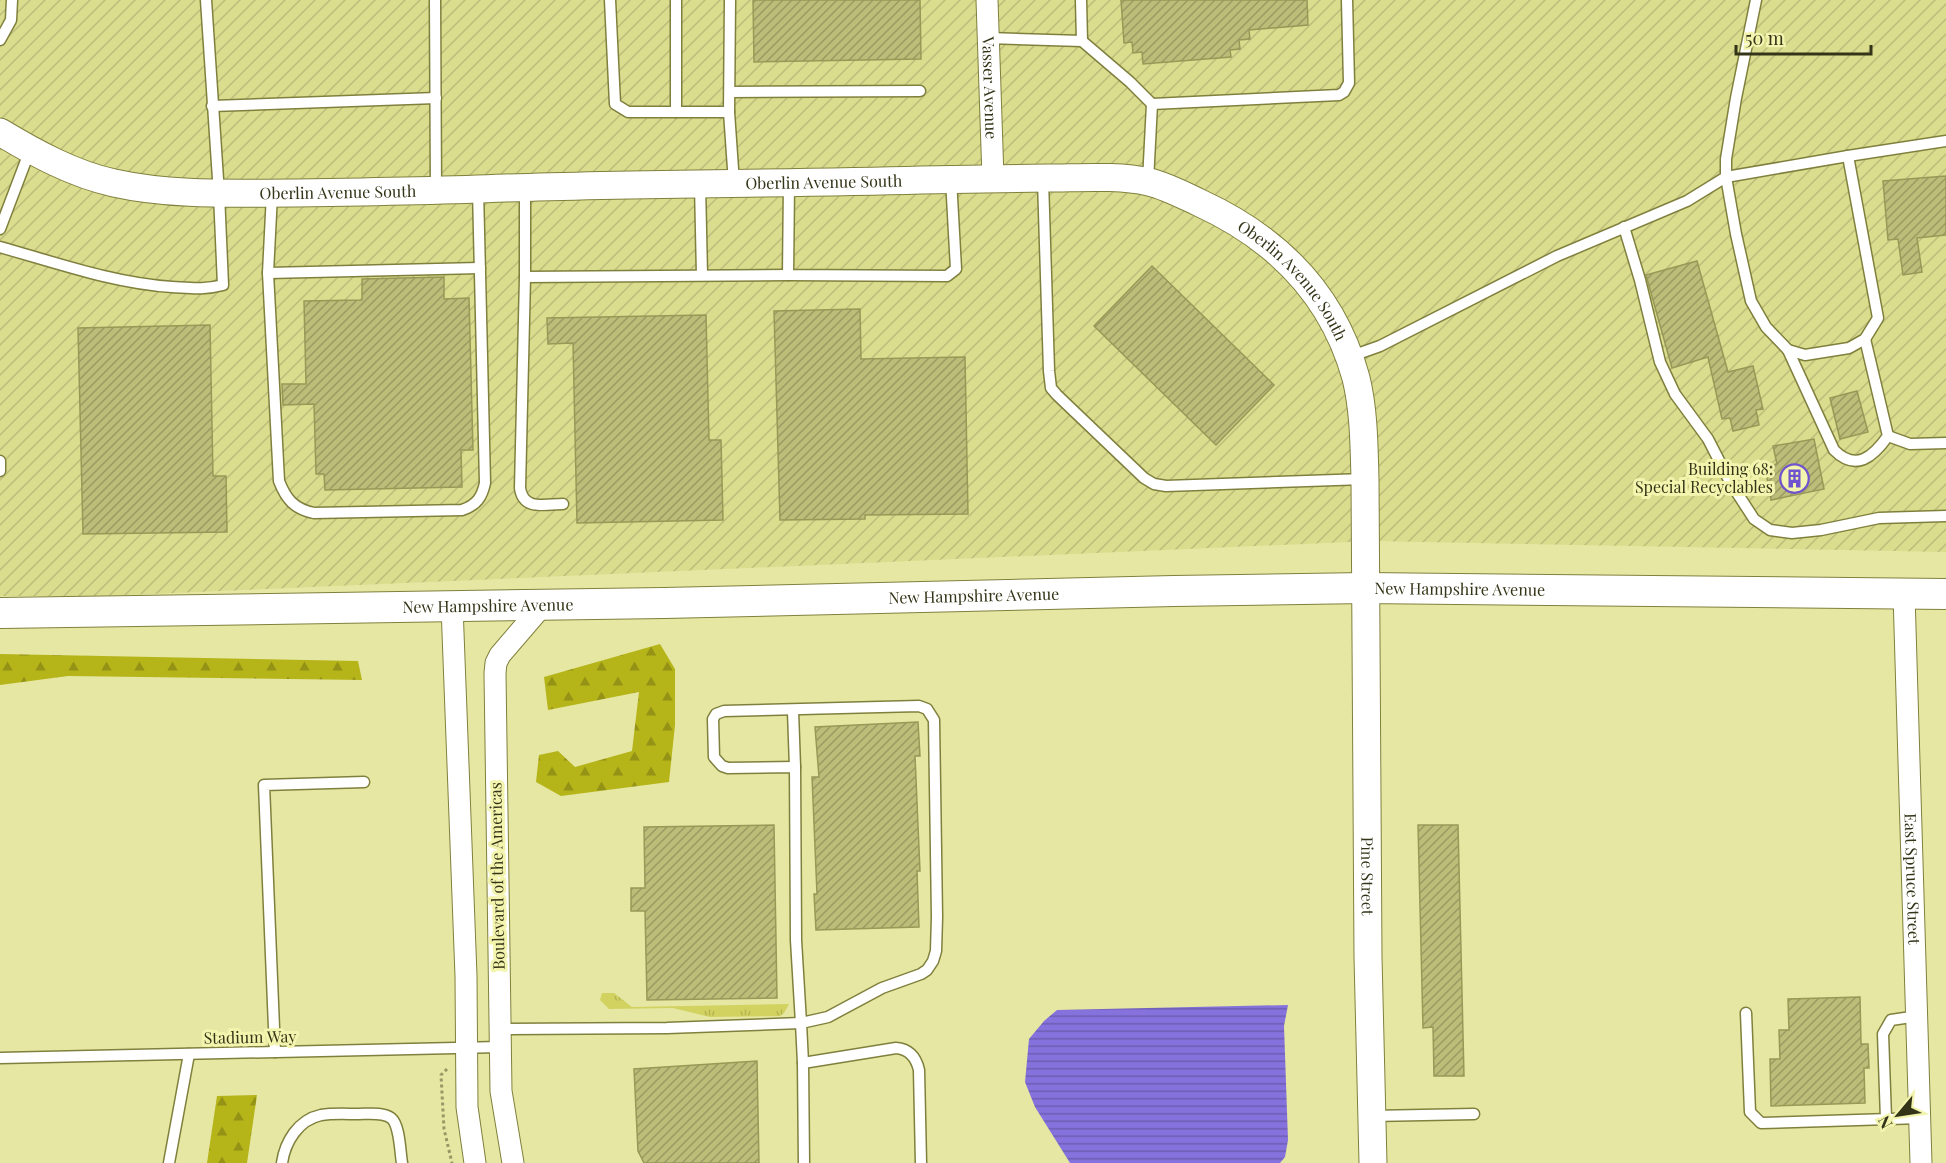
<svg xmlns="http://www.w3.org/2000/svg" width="1946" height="1163" font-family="'Playfair Display',serif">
	<defs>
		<pattern id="industrial-furrows" width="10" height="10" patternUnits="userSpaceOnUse" patternTransform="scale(1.5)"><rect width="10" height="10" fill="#dadc8e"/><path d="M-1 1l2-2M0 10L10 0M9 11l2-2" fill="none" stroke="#bcbd7a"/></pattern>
		<pattern id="grass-tufts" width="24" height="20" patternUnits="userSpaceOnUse" patternTransform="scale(1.5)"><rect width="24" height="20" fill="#d2d260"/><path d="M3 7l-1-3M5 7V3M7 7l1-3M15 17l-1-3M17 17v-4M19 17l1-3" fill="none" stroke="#b5b553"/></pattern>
		<pattern id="forest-firs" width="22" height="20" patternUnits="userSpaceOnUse" patternTransform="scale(1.5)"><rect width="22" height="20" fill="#b5b419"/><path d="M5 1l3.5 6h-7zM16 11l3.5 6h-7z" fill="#949315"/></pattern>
		<pattern id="water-rules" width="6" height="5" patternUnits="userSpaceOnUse" patternTransform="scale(1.5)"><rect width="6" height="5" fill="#8572dd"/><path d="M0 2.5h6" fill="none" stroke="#6e5eb2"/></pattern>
		<pattern id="building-hatch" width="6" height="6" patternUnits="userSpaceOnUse" patternTransform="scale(1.5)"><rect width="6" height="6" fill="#bcbd79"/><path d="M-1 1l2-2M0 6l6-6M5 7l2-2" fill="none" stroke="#9a9a62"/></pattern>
	</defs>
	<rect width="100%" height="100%" fill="#e6e7a2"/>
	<path fill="url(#industrial-furrows)" d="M0,0H1946V552L1372,541L104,596H0Z"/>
	<path fill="url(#grass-tufts)" d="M602,993H614L632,1007L789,1004L784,1013L780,1016L710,1017L673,1008L609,1009L600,1000Z"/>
	<g fill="url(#forest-firs)">
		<path d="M660,644L675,669V725L669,782L561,796L536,782L539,755L558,751L575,767L632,751L639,692L548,710L544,677Z"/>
		<path d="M0,654L358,661L362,680L68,676L0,685Z"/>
		<path d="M257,1095L247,1163H207L217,1096Z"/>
	</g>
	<path fill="url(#water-rules)" d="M1288,1005L1284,1026L1288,1140L1285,1157L1280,1163H1070L1035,1107L1025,1082L1029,1039L1044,1021L1057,1010Z"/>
	<g fill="url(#building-hatch)" stroke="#989957" stroke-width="1.5">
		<path d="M753,0H920L921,59L754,62Z"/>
		<path d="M1121,0H1307L1308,25L1249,30L1250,39L1239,40L1240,49L1230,50L1231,57L1143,64L1142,52L1133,53L1132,42L1124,43Z"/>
		<path d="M1946,176V235L1917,238L1922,272L1903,275L1898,239L1888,240L1883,181Z"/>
		<path d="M1697,261L1728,372L1753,366L1763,409L1756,410L1759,425L1733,431L1730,418L1722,419L1708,357L1672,368L1646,275Z"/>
		<path d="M1152,266L1274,385L1216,445L1094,326Z"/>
		<path d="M444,277V299L469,298L473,450H461L462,487L325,490L324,474H316L314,404L283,405L282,384H306L304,301L362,300V279Z"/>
		<path d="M860,309L861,359L965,357L968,514L865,515V519L780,520L774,311Z"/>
		<path d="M706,315L709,440H721L723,520L577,523L573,343L548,344L547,318Z"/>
		<path d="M210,325L213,476H226L227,532L83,534L78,328Z"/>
		<path d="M1857,391L1868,432L1840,439L1830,398Z"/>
		<path d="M1814,439L1824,489L1771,500L1765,466L1777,464L1773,446Z"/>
		<path d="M918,722L920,756H915L920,871H917L919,927L816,930L814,894H817L812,777H819L815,727Z"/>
		<path d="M774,825L777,998L647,1000L645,911H631V888H645L644,827Z"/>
		<path d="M1418,825H1458L1464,1076H1434L1433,1027L1423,1028Z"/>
		<path d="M1860,997L1861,1044H1868L1869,1068H1864L1865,1103L1771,1106L1770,1059H1780L1779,1030H1789L1788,999Z"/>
		<path d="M757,1061L759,1163H644L638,1151L634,1069Z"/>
	</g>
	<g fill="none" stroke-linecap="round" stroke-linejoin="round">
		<defs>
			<g id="service">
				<path d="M435,0L436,191"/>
				<path d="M610,0L615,104L628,112H729"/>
				<path d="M730,0L729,112L734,183"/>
				<path d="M1756,0L1736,98L1726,159V177L1736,234L1751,301L1766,327L1788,350L1805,355L1849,348L1865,339L1878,318L1848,156"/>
				<path d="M988,38L1082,41L1081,0"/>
				<path d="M0,40L11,20L12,0"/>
				<path d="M1082,41L1130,82L1152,104L1148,181"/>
				<path d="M730,92L920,91"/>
				<path d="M1152,104L1339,95L1344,92L1349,83L1347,0"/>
				<path d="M212,106L436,98"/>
				<path d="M676,112V0"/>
				<path d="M1043,180L1049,371L1051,388L1057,395L1144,478L1154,484L1166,486L1365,479"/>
				<path d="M789,184L788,275L947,276L956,269L951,179"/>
				<path d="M700,185L702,275"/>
				<path d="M525,188V277L520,488C523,511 545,504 563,504"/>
				<path d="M272,194L268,273L279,481C286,499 294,509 314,513L462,510C477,505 482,497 485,483L478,190"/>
				<path d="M1624,227L1640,280L1660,362L1675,394L1708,439L1730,482L1754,519L1770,530L1792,533L1821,530L1879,518L1946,516"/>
				<path d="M0,229L30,150"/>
				<path d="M0,247C57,263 113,283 172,287C191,288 204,290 223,285L219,194L206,0"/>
				<path d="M268,273L480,268"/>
				<path d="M525,277L788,275"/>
				<path d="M1788,350L1834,450C1856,472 1873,457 1888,436L1865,339"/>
				<path d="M1349,357L1380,346L1557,256L1687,201L1726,177L1848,156L1946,141"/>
				<path d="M1888,436L1910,444L1946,443"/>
				<path d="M0,461V471"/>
				<path d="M919,706L927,709L934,720L937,917L936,951L933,961L927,970L921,974L882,988L828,1017L801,1023L796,940L795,767L728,768L722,766L714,757L713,719L716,714L724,711Z"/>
				<path d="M793,711L795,767"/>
				<path d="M1746,1013L1750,1112L1761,1123L1921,1118"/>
				<path d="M500,1029L667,1028L801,1023L803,1063"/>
				<path d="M275,1052L264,785L364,782"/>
				<path d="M0,1058L500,1047"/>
				<path d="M1372,1116L1474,1114"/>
				<path d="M1886,1119L1883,1034L1891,1020L1918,1016"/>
				<path d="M169,1163L189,1054"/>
				<path d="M282,1163C285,1142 298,1120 321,1115C333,1113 347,1114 359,1114C368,1114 383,1112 391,1118C400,1125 400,1152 402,1163"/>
				<path d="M804,1163L803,1063L896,1048C909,1049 916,1057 919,1070L921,1163"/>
			</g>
			<g id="minor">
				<path id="s1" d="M987,0L993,178"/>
				<path id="s2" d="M1904,594L1921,1163"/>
				<path d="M452,606L466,976L467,1107L475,1163"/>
				<path d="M513,1163L501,1091L495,673L496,663L500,655L543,605"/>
			</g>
			<g id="tertiary">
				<path id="s3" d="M0,132C35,153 73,174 114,183C173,196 233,193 294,193C364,192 435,191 506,188C644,183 783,184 921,180C963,179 1005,179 1047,178C1079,178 1118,175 1149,182C1166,186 1183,195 1200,203C1276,238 1333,294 1356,378C1364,411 1364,445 1365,479L1368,957L1373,1163"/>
			</g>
			<g id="secondary">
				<path id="s4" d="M0,613L664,603L1174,591L1365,588L1946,594"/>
			</g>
		</defs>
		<use href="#service" stroke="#80803e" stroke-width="13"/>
		<use href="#minor" stroke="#80803e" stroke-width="23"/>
		<use href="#tertiary" stroke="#80803e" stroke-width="29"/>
		<use href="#secondary" stroke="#80803e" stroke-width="32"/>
		<path stroke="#979865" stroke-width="3" stroke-dasharray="3 3" stroke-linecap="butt" d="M447,1069L441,1075L444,1129L452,1163"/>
		<use href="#service" stroke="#fff" stroke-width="10"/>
		<use href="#minor" stroke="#fff" stroke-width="21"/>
		<use href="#tertiary" stroke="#fff" stroke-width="27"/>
		<use href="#secondary" stroke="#fff" stroke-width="30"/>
	</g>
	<defs>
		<symbol id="building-ring" viewBox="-11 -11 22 22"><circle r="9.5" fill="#f3f5af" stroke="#6f54ce" stroke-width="1.5"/><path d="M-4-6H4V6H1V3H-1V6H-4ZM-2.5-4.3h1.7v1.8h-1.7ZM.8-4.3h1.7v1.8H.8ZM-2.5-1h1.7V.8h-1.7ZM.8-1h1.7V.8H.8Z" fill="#6f54ce"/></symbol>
	</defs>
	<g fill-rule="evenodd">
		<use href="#building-ring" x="1778" y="462" width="33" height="33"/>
	</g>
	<g text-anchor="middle" stroke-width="6" stroke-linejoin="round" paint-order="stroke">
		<g font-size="16" fill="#343418" stroke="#f3f5af">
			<text dy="6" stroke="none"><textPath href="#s1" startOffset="88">Vasser Avenue</textPath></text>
			<text dy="6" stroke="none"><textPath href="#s3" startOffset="836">Oberlin Avenue South</textPath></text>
			<text dy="6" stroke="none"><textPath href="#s3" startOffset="350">Oberlin Avenue South</textPath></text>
			<text dy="6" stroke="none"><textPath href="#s3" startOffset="1340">Oberlin Avenue South</textPath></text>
			<text dy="6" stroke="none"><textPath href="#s4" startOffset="1460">New Hampshire Avenue</textPath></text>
			<text dy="6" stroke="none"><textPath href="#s4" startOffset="974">New Hampshire Avenue</textPath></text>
			<text dy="6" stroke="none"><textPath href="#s4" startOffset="488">New Hampshire Avenue</textPath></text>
			<text transform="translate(497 876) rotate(-91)" y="6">Boulevard of the Americas</text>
			<text dy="6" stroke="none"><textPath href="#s3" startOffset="1958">Pine Street</textPath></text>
			<text dy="6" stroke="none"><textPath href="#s2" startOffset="285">East Spruce Street</textPath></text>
			<text transform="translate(250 1037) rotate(-1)" y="6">Stadium Way</text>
		</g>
		<g font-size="16" fill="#343418" stroke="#f3f5af" text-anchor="end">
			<text x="1773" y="475">Building 68:<tspan x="1773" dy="18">Special Recyclables</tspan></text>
		</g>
	</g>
	<g transform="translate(1898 1115) rotate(241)" stroke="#f3f5af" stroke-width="4.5" paint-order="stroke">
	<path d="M0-4.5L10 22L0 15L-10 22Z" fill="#343418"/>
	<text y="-9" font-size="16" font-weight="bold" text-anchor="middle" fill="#343418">N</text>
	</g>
	<path d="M1736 45v9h135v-9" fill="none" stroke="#343418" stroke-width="3"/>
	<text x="1745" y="45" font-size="18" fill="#343418" stroke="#f3f5af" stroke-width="4.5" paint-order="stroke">50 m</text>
</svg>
